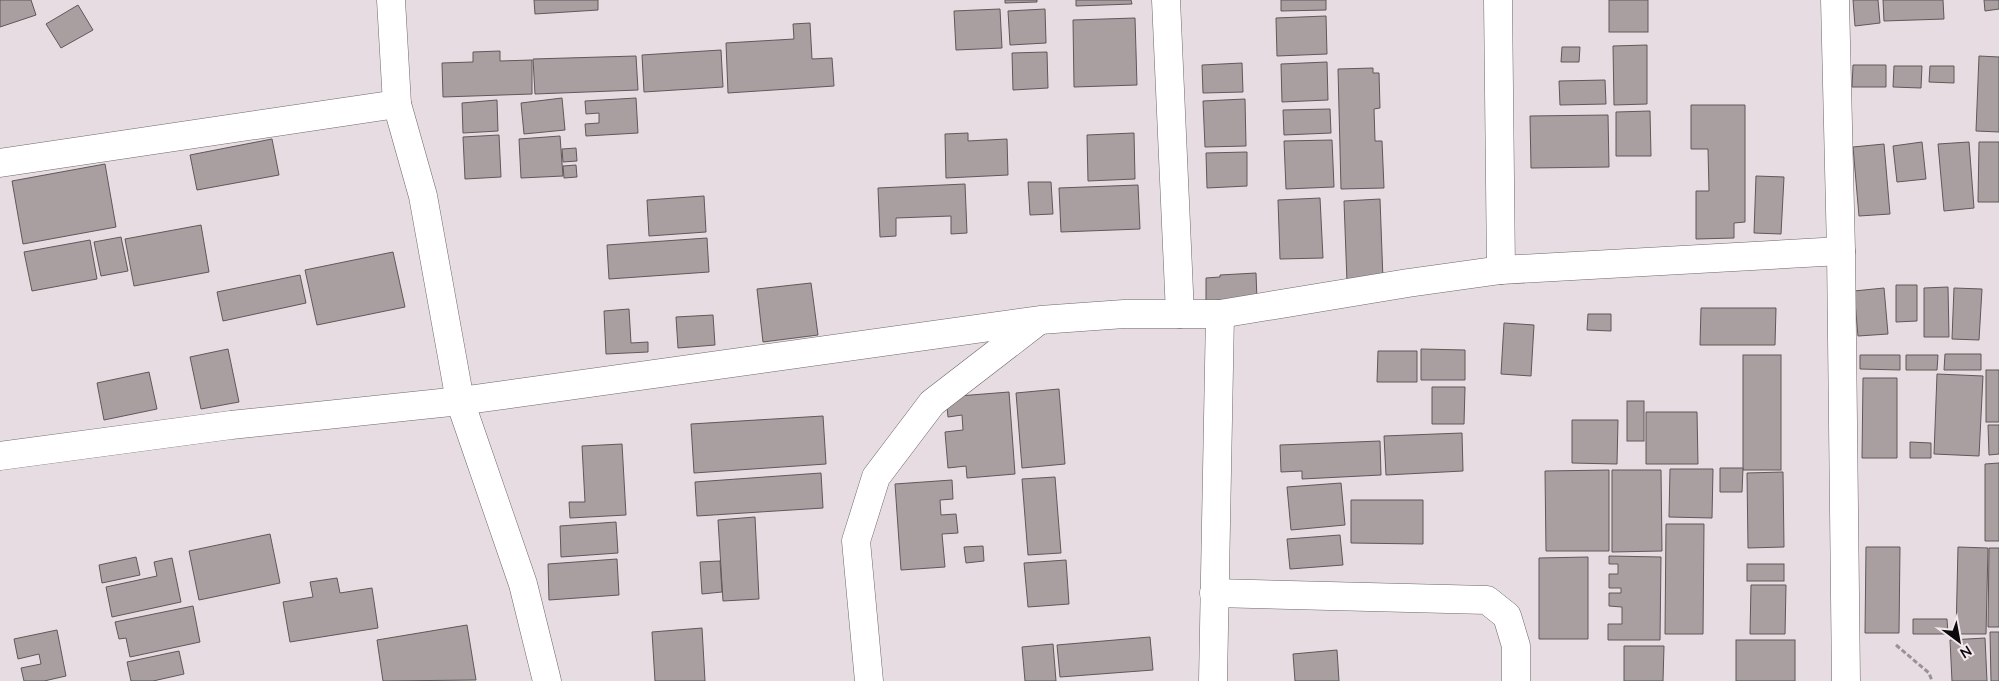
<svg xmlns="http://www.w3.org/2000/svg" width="1999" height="681" font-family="Mulish,sans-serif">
	<rect width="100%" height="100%" fill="#e6dce1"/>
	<g fill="#a99fa0" stroke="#605859">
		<path d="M0,0H31L36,15L0,27Z"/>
		<path d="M534,0H598V10L535,14Z"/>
		<path d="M1005,0H1037V2L1005,3Z"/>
		<path d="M1076,0H1131L1132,4L1076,6Z"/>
		<path d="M1281,0H1326V10L1281,11Z"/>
		<rect x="1609" y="0" width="39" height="32"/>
		<path d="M1853,0H1878L1880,23L1855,26Z"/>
		<path d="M1883,0H1943L1944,19L1884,21Z"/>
		<path d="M1984,0H1999V9L1985,11Z"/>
		<path d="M78,5L93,30L61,48L46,24Z"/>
		<path d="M1000,9L1002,48L956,50L954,11Z"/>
		<path d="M1045,9L1046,43L1010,45L1008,11Z"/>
		<path d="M1326,16L1327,54L1277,56L1276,18Z"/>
		<path d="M1135,18L1137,85L1074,87L1073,20Z"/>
		<path d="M810,23L812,59L832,58L834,86L728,93L726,43L794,39L793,24Z"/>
		<path d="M1647,45V104L1614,105L1613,46Z"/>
		<path d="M1562,47H1580L1579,62H1561Z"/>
		<path d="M721,50L723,87L644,92L642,55Z"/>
		<path d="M500,51V61L532,60V94L443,97L442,63L473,62V52Z"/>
		<path d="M1047,52L1048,88L1013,90L1012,53Z"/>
		<path d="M636,56L638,90L535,94L533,59Z"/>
		<path d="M1979,56L1999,57V132L1976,131Z"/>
		<path d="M1327,62L1328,100L1282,102L1281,64Z"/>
		<path d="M1242,63L1243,92L1203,93L1202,65Z"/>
		<path d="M1853,65H1886V87H1852Z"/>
		<path d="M1894,66H1922L1921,88L1893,87Z"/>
		<path d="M1930,66H1954V83L1929,82Z"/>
		<path d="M1373,68V73H1379L1380,108L1374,109L1375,141H1382L1384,188L1341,189L1338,69Z"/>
		<path d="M1605,80L1606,104L1560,105L1559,81Z"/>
		<path d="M562,98L565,130L524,134L521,103Z"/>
		<path d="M636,98L638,133L586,136L585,124L599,123V113L586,114L585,101Z"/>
		<path d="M1245,99L1246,146L1205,147L1203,101Z"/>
		<path d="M497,100L498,131L463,133L462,103Z"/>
		<path d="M1691,105H1745V222L1734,223V238L1696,239V191H1709L1708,149H1691Z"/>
		<path d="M1330,109L1331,133L1284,135L1283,110Z"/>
		<path d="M1650,111L1651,156H1616V112Z"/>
		<path d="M1608,115L1609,167L1531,168L1530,116Z"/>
		<path d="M968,133V141L1007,139L1008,175L946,178L945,134Z"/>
		<path d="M1134,133L1135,179L1088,181L1087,135Z"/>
		<path d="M499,135L501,177L465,179L463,137Z"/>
		<path d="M560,136L563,176L521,178L519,139Z"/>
		<path d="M272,139L279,175L197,190L190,155Z"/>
		<path d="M1332,140L1334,187L1286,189L1284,141Z"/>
		<path d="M1922,142L1926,179L1897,182L1893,146Z"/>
		<path d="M1969,142L1974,208L1944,211L1938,144Z"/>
		<path d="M1979,142H1999V202H1978Z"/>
		<path d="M1884,144L1890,214L1859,216L1853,147Z"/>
		<path d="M576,148L577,161L563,162L562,149Z"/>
		<path d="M1247,152V186L1207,188L1206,153Z"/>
		<path d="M105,164L116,227L23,244L12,181Z"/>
		<path d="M576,165L577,177L564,178L563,166Z"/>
		<path d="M1756,176L1784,177L1781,234L1754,233Z"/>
		<path d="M1028,182H1051L1053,214L1030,215Z"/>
		<path d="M965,184L967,233L951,234V216L896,218V236L880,237L878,188Z"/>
		<path d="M1138,185L1140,229L1061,232L1059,188Z"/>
		<path d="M704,196L706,232L649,236L647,200Z"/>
		<path d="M1320,198L1323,258L1280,259L1278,200Z"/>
		<path d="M1380,199L1383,280L1347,282L1344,201Z"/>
		<path d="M201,225L209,272L134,286L125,239Z"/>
		<path d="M121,237L128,271L101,276L94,242Z"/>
		<path d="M707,238L709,272L609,279L607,245Z"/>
		<path d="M90,240L97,279L32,291L24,252Z"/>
		<path d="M393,252L405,307L317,325L305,270Z"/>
		<path d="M1256,273L1257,300L1206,302V278L1220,277V275Z"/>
		<path d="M300,275L306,303L223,321L217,292Z"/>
		<path d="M811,283L818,335L763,342L757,289Z"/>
		<path d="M1896,285H1917V321L1896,322Z"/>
		<path d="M1948,287L1949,337H1924V288Z"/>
		<path d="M1884,288L1888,334L1858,336L1854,291Z"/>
		<path d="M1954,288L1982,289L1979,340L1952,339Z"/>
		<path d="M1701,308H1776L1775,345H1700Z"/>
		<path d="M629,309L631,343L648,342V352L606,354L604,311Z"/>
		<path d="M1588,314H1611V331L1587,330Z"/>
		<path d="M713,315L715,345L678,348L676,317Z"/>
		<path d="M1504,323L1534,325L1531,376L1501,374Z"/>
		<path d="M228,349L239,402L201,409L190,357Z"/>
		<path d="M1421,349L1465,350V380H1421Z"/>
		<path d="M1378,351H1417V382H1377Z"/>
		<path d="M1945,354H1981V370H1944Z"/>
		<rect x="1743" y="355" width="38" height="115"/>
		<path d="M1860,355H1900V370L1860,369Z"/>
		<path d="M1906,355H1938L1937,370H1906Z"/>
		<rect x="1986" y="370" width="13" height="52"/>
		<path d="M149,372L157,409L104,420L97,383Z"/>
		<path d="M1937,374L1983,376L1979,456L1934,454Z"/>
		<path d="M1863,378H1897V458H1862Z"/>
		<path d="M1432,387H1465L1464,424H1432Z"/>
		<path d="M1059,389L1065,464L1022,468L1016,393Z"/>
		<path d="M1009,392L1015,474L967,478L966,466L948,468L945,432L963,430L962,415L948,417L946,397Z"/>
		<rect x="1627" y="401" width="17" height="40"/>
		<path d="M1646,412H1697L1698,464H1646Z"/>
		<path d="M823,416L826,464L694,473L691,424Z"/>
		<path d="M1572,420H1618L1617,464L1572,463Z"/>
		<path d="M1988,425H1999V454L1989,455Z"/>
		<path d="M1462,433L1463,471L1386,475L1384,436Z"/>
		<path d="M1380,441L1381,475L1302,479V471L1281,472L1280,445Z"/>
		<path d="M1910,442L1931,443V458H1910Z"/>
		<path d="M622,444L626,515L570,518L569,502H585L582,446Z"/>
		<path d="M1999,463V541H1985V464Z"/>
		<path d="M1720,468H1743L1742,492H1720Z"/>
		<path d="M1670,469H1713L1712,518L1669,517Z"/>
		<path d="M1609,470V551H1546L1545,471Z"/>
		<path d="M1612,470H1661L1662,551L1612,552Z"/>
		<path d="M1783,472L1784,547L1748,548L1747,473Z"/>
		<path d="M821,473L823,508L697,516L695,482Z"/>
		<path d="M1055,477L1061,553L1028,555L1022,479Z"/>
		<path d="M952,480L953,499L940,500L941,515L956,514L958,533L942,534L945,567L901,570L895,484Z"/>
		<path d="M1341,483L1345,525L1291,530L1287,487Z"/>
		<path d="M1351,500H1423V544L1351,543Z"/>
		<path d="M755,517L759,599L723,601L718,520Z"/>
		<path d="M616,522L618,553L561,557L560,526Z"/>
		<path d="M1666,524H1704L1703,634H1665Z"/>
		<path d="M270,534L280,583L199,600L189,551Z"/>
		<path d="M1340,535L1343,565L1290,569L1287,539Z"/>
		<path d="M983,546L984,561L966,563L964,547Z"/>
		<path d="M1866,547H1900L1899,633H1865Z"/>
		<path d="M1958,547L1988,548L1986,634H1956Z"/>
		<path d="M1989,548H1999V627H1988Z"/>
		<path d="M1609,556L1661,557L1660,640H1608V624H1622V607L1609,606V593H1621V588H1609V574H1618V564H1609Z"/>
		<path d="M136,557L140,575L102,583L99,565Z"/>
		<path d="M1588,557V639H1539V558Z"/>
		<path d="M172,558L181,602L112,617L106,587L157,576L154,562Z"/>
		<path d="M617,559L619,595L549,600L548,564Z"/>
		<path d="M1066,560L1069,604L1028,607L1024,563Z"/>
		<path d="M720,561L722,592L702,594L700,562Z"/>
		<rect x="1747" y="564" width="37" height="17"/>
		<path d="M337,578L340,593L372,588L378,628L290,642L283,602L313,597L310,582Z"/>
		<path d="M1751,585H1786L1785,634H1750Z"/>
		<path d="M193,606L200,642L130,657L126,638L119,639L115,622Z"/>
		<path d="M1913,619H1947L1948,634H1913Z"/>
		<path d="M467,625L476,680L383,681L377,640Z"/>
		<path d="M702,628L705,681H655L652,632Z"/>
		<path d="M57,630L66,676L44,681H24L21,668L41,664L39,654L18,659L14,639Z"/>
		<path d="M1990,632H1999V681H1991Z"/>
		<path d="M1150,637L1153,670L1060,677L1057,645Z"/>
		<path d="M1985,638L1987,681H1952L1950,640Z"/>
		<rect x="1736" y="640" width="59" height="41"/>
		<path d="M1053,644L1056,681H1025L1022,647Z"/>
		<path d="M1624,646H1664L1663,681H1624Z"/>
		<path d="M1337,650L1339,681H1295L1293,654Z"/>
		<path d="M179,651L184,674L153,681H131L127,662Z"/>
	</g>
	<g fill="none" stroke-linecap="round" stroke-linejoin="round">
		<defs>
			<g id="street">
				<path d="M391,0L397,104L423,196L460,401L523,584L547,681"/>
				<path d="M1166,0L1180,314"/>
				<path d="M1498,0L1501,270"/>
				<path d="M1835,0L1841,251L1846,681"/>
				<path d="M0,163L397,104"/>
				<path d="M0,456L231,425L460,401L1040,320L1124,314H1220L1408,283L1501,270L1841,251"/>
				<path d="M1214,593L1487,600L1507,616L1516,646V681"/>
				<path d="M869,681L856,541L876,477L932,403L1037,322"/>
				<path d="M1213,681L1220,314"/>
			</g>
		</defs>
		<use href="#street" stroke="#6f676a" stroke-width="29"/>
		<path stroke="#999296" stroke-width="3" stroke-dasharray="5 2.5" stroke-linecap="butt" d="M1896,645L1929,673L1932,681"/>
		<use href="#street" stroke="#fff" stroke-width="28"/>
	</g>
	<g transform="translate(1959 641) rotate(148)" stroke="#f3e9ee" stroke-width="4" paint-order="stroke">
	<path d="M0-4L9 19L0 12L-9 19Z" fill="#0d0a0c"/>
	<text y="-8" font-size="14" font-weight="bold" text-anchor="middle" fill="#0d0a0c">N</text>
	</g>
</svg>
